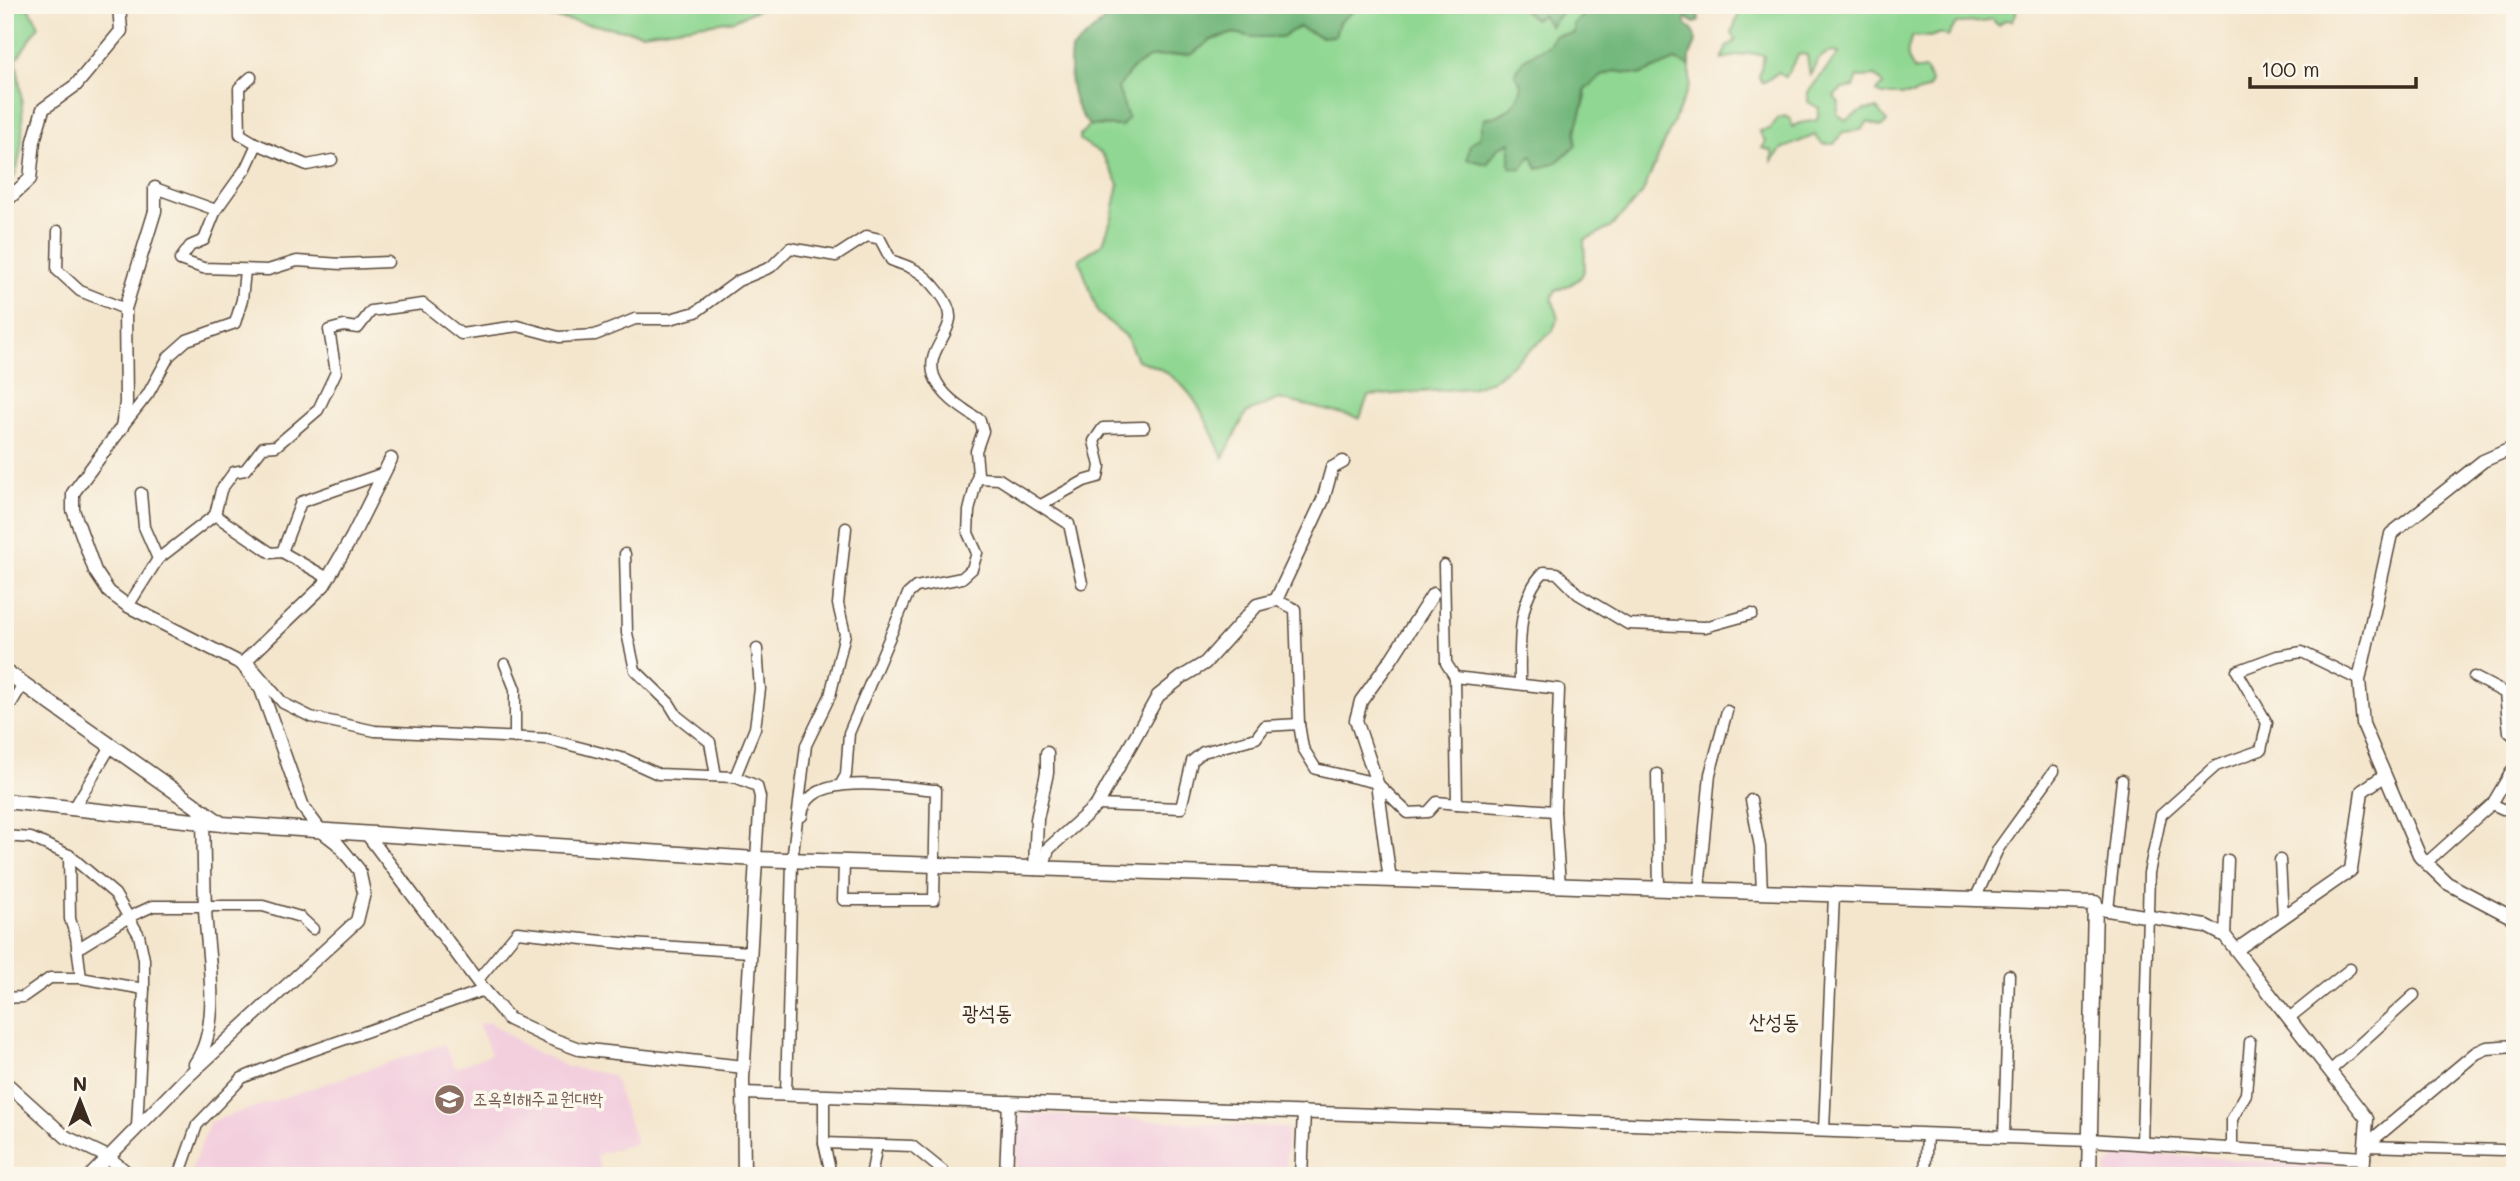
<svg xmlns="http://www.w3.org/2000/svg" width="2520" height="1181" font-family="Mali,'Poor Story',sans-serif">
	<rect width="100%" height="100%" fill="#fbf7ec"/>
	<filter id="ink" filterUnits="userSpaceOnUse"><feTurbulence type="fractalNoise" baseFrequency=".0143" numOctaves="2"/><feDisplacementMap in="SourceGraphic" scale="14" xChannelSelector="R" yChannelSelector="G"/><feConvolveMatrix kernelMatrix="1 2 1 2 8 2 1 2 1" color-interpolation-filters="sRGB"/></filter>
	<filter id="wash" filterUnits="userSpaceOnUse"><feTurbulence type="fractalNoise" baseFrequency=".00686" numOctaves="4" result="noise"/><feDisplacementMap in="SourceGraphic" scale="28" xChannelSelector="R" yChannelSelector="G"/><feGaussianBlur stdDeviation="1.57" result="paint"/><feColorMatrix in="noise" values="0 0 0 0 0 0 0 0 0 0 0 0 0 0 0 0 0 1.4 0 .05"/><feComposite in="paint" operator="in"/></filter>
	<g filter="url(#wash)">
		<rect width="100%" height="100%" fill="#f4e6cd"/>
		<g fill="#f3cfde">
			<path d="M490,1022L525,1046L568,1067L613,1075L636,1143L596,1155L602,1176H189L210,1122L444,1044L455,1068L491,1054L478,1024Z"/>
			<path d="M1018,1113L1288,1128L1285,1176H1016Z"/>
			<path d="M2123,1152L2353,1167V1176H2106V1167Z"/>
		</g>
		<g fill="#8fd792" stroke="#658058" stroke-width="2">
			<path d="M5,5C28,5 29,6 39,26L16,60C23,97 27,142 14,178L7,180Z"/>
			<path d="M524,5H768L734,20L642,33L525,13Z"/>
			<path d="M1361,5H1517L1534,19L1542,15L1550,26L1568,5H1598L1574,23V33L1524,59C1522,95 1522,110 1484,119L1498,148L1511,142L1531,155L1575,129L1586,98L1585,89L1602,76L1615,71L1640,74L1675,60L1690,66V84L1642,194L1610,228L1584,240C1585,275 1590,277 1555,291L1552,298L1558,318L1552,332L1492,381L1470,388L1368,396L1360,418L1279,399L1246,413L1223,458C1203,412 1189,374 1137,360L1126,336L1098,313L1079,259L1103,243L1112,217L1119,184L1102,154L1080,140V135L1089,125L1107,126L1118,88L1133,68L1151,57L1192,54L1211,40L1234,33L1253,37L1299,27L1321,37Z"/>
			<path d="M1736,5H2016V15L2012,21L2005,20L1998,25L1991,19L1983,22L1956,23L1948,37L1941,33L1930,37L1913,36C1906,50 1905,58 1915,70H1926L1931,81L1929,88L1913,95H1883L1876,91L1883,85L1876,76L1858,77L1854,87L1842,89L1834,96L1839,103L1837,114L1846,120L1864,110L1877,109L1887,122L1882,127L1868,122L1861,130L1843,132L1834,144H1822L1815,135L1782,149L1772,161V151L1762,148L1766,142L1759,131L1770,129L1778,118L1785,116L1790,119L1792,127L1800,123L1818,120L1819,108L1808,102V92C1818,79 1829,66 1839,53C1822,49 1816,62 1810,76L1807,55L1799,54L1785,77L1779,72L1763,83L1759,77L1764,56L1751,53L1722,59L1726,48L1736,40L1732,33L1739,13Z"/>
		</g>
		<g fill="#73b87c" stroke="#57714d" stroke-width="2">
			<path d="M1097,5H1361L1339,22L1335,36L1321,37L1299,27L1282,37H1253L1234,33L1211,40L1192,54L1151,57L1133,68L1118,88L1128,118L1122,126L1089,125C1071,105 1068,77 1071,50L1103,22V9Z"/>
			<path d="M1517,5H1568L1550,26L1542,15L1534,19Z"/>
			<path d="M1598,5H1607L1610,10L1612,5H1704V12H1698L1699,21L1694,23L1686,17V24L1693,31L1696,42L1690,56V66L1675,60L1640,75L1615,71L1602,76L1585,89C1586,109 1574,122 1576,145L1557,162L1538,169L1531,155L1521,169L1510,167V142L1498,148L1487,164L1467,159L1470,144L1480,137L1484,119C1504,115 1516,108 1522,86L1515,74L1524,59L1550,44L1554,35L1574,33V23Z"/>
		</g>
	</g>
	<g filter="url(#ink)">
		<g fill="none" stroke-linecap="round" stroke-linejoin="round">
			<defs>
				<g id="minor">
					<path d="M251,77L239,88L240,134L257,144L307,165L332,160"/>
					<path d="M155,188L216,210L246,168L257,144"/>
					<path d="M216,210L204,240L190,246L180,260L203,268L268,270L297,261L341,264L388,262"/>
					<path d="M58,231L57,270L80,291L125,309"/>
					<path d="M122,427L148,394L169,356L187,340L235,323L242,300L245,270"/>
					<path d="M977,478L999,479L1069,524L1082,583"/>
					<path d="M141,493L144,527L158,559"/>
					<path d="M1041,505L1084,481L1098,477L1100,466L1094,441L1103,428L1144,427"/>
					<path d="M215,515L221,490L234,472L245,470L263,447L276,446L318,410L336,372L329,330L344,326L358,328L371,311L423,304L461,334L518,326L559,337L595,335L635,319H670L696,312L738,281L771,267L790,248L836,256L867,236L880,239L891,260C900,264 909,266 917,271C929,278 952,303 950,319C947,339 926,353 934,376C942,397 963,409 980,420L983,431L976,451L978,474L969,511L968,533L977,553L972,569L962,578L916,587L908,594L849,733L846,775L841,784"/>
					<path d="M282,552L301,502L384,473"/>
					<path d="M625,554L627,633L635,670L669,703L677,716L710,742L716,776"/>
					<path d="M1444,565L1446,663L1455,677L1457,804L1555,811"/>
					<path d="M1276,600L1295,609L1299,724L1303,748L1316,769L1377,783L1408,813L1428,812L1437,802L1457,804"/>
					<path d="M128,606L158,559L215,515L271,553L282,552L328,578"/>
					<path d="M246,660L283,703L311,717L375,731L547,739L625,759L658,774L735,777L757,786L760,797L756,859"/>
					<path d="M505,664L515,689V738"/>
					<path d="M1455,677L1559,689L1555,811L1560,886"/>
					<path d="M2474,677L2505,693L2509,732L2515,737"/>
					<path d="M1520,684C1520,648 1516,599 1544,572L1557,573L1578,594L1628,624L1705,627L1752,614"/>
					<path d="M5,714L23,684"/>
					<path d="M1657,774L1659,889"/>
					<path d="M735,777L755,728L760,689L757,649"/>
					<path d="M1751,800L1760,847L1762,892"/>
					<path d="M2492,804L2515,765"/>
					<path d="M1097,805L1181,808L1192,761L1203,752L1256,738L1265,726L1299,724"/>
					<path d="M74,808L111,746"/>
					<path d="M802,816C805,768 904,788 936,790L934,900H843L844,862"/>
					<path d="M5,836L31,838L69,855L115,894L139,935L144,959V989L137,1127"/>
					<path d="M69,855L70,919L76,937L81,978"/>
					<path d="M2280,860L2283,918"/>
					<path d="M2426,863L2492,804L2503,809L2515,810"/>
					<path d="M1699,890L1710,774L1727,711"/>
					<path d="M1975,899L1998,849L2054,771"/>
					<path d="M2108,910L2122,780"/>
					<path d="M2225,936L2228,860"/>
					<path d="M77,949L129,917L153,906H263L300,917L313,929"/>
					<path d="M477,981L517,932L631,944L750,952"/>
					<path d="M5,998L23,997L50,978H81L144,989"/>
					<path d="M2289,1018L2350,969"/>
					<path d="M2330,1071L2414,995"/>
					<path d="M786,1095L792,861L806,745L830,696L845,634L838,604L846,528"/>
					<path d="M824,1096V1143L912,1146L943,1171V1176"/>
					<path d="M1824,1130L1834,895"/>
					<path d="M2004,1137L2009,975"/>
					<path d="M824,1143L831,1174L837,1176"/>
					<path d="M2142,1144L2149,873L2161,815L2216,766L2261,750L2267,723L2237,671L2277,656L2302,652L2359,680"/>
					<path d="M2365,1146L2502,1150"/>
					<path d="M2232,1149V1119L2246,1094L2250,1042"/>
					<path d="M179,1176L197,1125L242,1078L283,1061L484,990"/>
					<path d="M871,1176L877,1145"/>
					<path d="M1925,1176L1927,1134"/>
				</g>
				<g id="tertiary">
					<path d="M5,202L30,179L34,141L43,109L76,85L121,31L119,5"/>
					<path d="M2515,447L2483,461L2391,534L2359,680L2363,724L2420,857L2447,883L2515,919"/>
					<path d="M242,664L324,585L352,537L391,459"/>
					<path d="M367,834L484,990L509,1019L549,1038L579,1049L744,1067"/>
					<path d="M1035,869L1037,819L1047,773V753"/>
					<path d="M1042,869L1048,849L1097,805L1158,696L1182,677L1205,663L1257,605L1276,600L1323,500L1332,468L1343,462"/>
					<path d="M1390,880L1377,783L1356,720L1361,701L1392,658L1433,594"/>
					<path d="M2095,908L2206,926L2225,936L2367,1119L2364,1158"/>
					<path d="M2236,950L2351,870L2362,791L2384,776"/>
					<path d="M195,1064C223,1024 207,955 205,909C204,880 204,851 203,822"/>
					<path d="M5,1082L66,1137L108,1157L131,1176"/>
					<path d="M743,1093L2090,1140L2364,1158L2363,1176"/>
					<path d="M2365,1146L2476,1053L2487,1048L2515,1046"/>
					<path d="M90,1176L185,1079L357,921L364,893L359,870L337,843L320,830L303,807L261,689L242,664L128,606L109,592L95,571L73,510V493L122,427L126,403L125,309L155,211V188"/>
					<path d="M744,1176L743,1079L756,859"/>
					<path d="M1006,1176L1009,1102"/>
					<path d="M1301,1176L1304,1112"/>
				</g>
				<g id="secondary">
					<path d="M5,671L220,823"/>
					<path d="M5,801L222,824L756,859L2095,903L2089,1176"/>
				</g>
			</defs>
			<use href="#minor" stroke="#574638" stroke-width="13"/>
			<use href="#tertiary" stroke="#574638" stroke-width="15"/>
			<use href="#secondary" stroke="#574638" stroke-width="17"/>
			<use href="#minor" stroke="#fff" stroke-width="10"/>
			<use href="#tertiary" stroke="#fff" stroke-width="12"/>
			<use href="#secondary" stroke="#fff" stroke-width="14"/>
		</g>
	</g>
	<defs>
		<symbol id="university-disc" viewBox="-11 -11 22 22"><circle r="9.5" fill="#8d6e63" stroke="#fbf7ec"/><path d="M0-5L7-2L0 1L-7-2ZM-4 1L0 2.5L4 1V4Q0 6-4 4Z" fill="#fff"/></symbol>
	</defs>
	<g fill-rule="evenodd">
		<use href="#university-disc" x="432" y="1082" width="35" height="35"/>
	</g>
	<g text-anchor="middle" stroke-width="7" stroke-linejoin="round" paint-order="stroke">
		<g font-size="18" fill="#785e54" stroke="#fbf7ec" text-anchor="start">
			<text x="473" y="1105">조옥희해주교원대학</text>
		</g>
		<g font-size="21" fill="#3b2a1e" stroke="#fbf7ec">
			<text x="987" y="1020">광석동</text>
			<text x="1774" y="1029">산성동</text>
		</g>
	</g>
	<rect width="2520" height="1181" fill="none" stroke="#fbf7ec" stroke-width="28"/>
	<g transform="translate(80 1101)" stroke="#fbf7ec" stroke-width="5" paint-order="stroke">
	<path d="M0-5L12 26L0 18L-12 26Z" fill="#3b2a1e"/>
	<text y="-10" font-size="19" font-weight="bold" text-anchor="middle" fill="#3b2a1e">N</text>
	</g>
	<path d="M2250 77v10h166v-10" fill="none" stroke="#3b2a1e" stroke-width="3.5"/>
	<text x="2261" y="77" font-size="21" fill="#3b2a1e" stroke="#fbf7ec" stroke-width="5" paint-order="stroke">100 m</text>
</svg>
